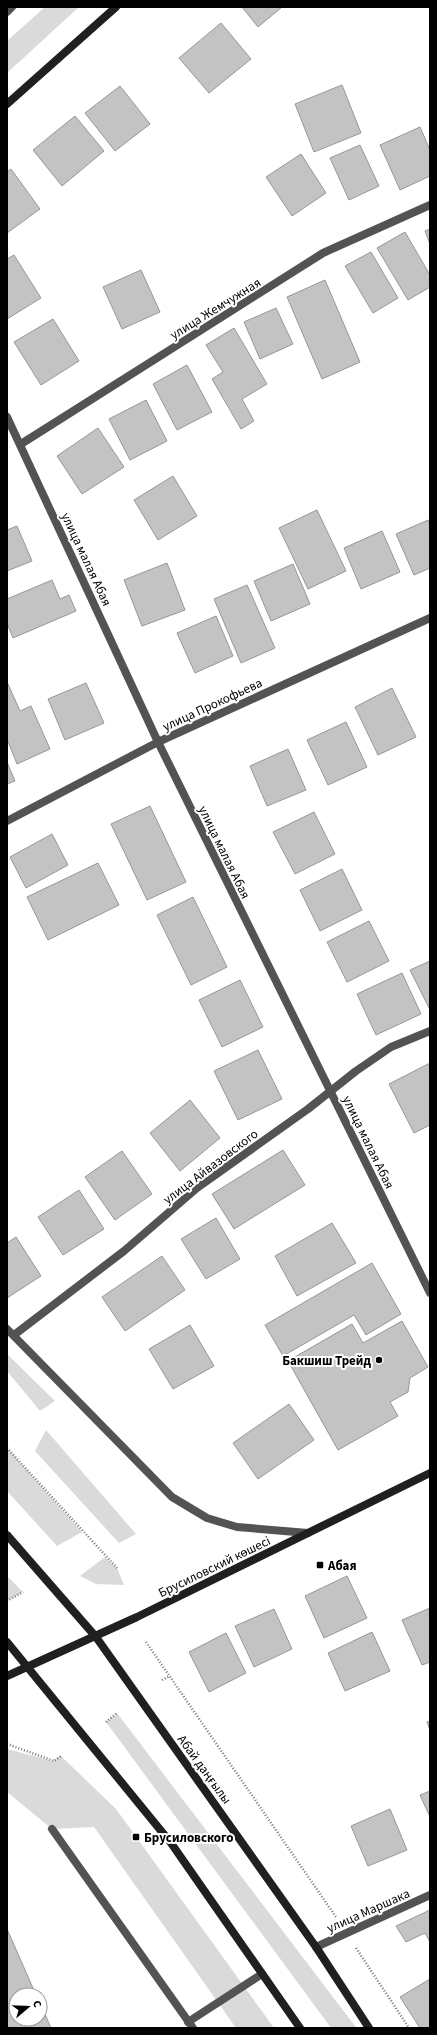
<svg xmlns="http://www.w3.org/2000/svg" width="437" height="2035" font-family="'Source Sans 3',sans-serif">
	<rect width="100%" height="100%" fill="#fff"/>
	<g fill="#dadada">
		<path d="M45,7H79L7,73V41Z"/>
		<path d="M7,1354L55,1401L40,1411L7,1371Z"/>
		<path d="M46,1430L136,1534L119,1543L35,1451Z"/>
		<path d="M7,1448L82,1532L57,1546L7,1491Z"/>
		<path d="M105,1557L117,1568L124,1585L96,1584L80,1576Z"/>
		<path d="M7,1576L23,1592L7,1601Z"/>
		<path d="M117,1713L355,2026L357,2028H331L106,1722Z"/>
		<path d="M7,1749L53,1761L61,1756L116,1809L274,2028H236L94,1827L52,1829L7,1792Z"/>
	</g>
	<g fill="#c3c3c3" stroke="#979797">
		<path d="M242,7H282L258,27Z"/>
		<path d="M221,23L251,59L209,93L179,58Z"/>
		<path d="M342,85L361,133L314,152L295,104Z"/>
		<path d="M120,86L150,124L115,151L85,113Z"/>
		<path d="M75,116L104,151L62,186L33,150Z"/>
		<path d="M420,127L430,150V176L400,190L380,145Z"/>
		<path d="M360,145L379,186L349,200L330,158Z"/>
		<path d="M301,154L326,193L292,216L266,177Z"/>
		<path d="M11,169L40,209L7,233V172Z"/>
		<path d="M430,229V244L425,231Z"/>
		<path d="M405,232L430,275V287L408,300L377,248Z"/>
		<path d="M371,252L398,298L373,313L345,266Z"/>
		<path d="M14,255L41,298L7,319V259Z"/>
		<path d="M141,270L160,312L122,329L103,287Z"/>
		<path d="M325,280L360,362L322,379L287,297Z"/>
		<path d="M276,308L293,344L260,359L244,322Z"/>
		<path d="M53,319L79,361L41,385L14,342Z"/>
		<path d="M234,328L267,384L242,399L254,421L241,429L212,379L223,372L206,345Z"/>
		<path d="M187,365L212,412L177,430L153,384Z"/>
		<path d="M146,400L167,441L130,460L109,419Z"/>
		<path d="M98,428L124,467L82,494L57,456Z"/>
		<path d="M173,476L197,516L158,540L134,500Z"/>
		<path d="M317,510L346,571L308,589L279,528Z"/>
		<path d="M428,520L430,525V568L414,575L396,534Z"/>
		<path d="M17,526L32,561L7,571V530Z"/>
		<path d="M382,531L400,572L361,589L344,548Z"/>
		<path d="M167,563L185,610L142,626L124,580Z"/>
		<path d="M293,564L310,604L271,621L254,581Z"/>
		<path d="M52,580L60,599L69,595L76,611L13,638L7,623V599Z"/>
		<path d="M247,585L275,648L241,663L214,599Z"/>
		<path d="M216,616L233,656L195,673L177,633Z"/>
		<path d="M86,683L104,723L65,740L48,699Z"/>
		<path d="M7,684H8L20,711L31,706L50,749L17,764L7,739Z"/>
		<path d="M392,688L416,737L378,755L355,707Z"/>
		<path d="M346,722L367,767L328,785L307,740Z"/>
		<path d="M288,749L306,790L267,806L250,766Z"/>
		<path d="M7,762L15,781L7,784Z"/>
		<path d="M150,806L186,882L147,900L111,824Z"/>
		<path d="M314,812L335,854L295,874L273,832Z"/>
		<path d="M52,834L68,865L26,888L10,857Z"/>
		<path d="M98,863L119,905L48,940L27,897Z"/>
		<path d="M342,869L362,910L320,931L300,890Z"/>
		<path d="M193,897L227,967L191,985L157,915Z"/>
		<path d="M369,921L389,961L347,982L327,942Z"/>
		<path d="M430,961V1010L410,970Z"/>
		<path d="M402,973L421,1014L376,1035L357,994Z"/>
		<path d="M240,980L263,1027L222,1047L199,1000Z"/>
		<path d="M258,1050L282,1099L238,1120L214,1071Z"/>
		<path d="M430,1063V1125L414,1133L389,1084Z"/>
		<path d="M190,1100L220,1138L180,1171L150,1133Z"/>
		<path d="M283,1150L305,1185L234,1229L212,1194Z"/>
		<path d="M122,1151L152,1194L115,1220L85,1177Z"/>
		<path d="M79,1190L104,1229L63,1255L38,1217Z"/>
		<path d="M216,1218L240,1259L206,1279L181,1239Z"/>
		<path d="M332,1223L356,1263L297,1296L275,1256Z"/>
		<path d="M16,1237L41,1276L7,1298V1243Z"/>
		<path d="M162,1256L185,1290L125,1331L102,1297Z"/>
		<path d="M372,1263L401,1314L366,1335L354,1315L283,1356L265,1325Z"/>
		<path d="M402,1321L428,1367L410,1378L408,1392L390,1402L398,1416L338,1450L288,1361L352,1324L363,1343Z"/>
		<path d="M190,1325L214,1366L173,1389L149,1349Z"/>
		<path d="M289,1404L314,1440L258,1479L233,1443Z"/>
		<path d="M347,1576L367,1618L324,1638L305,1596Z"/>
		<path d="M430,1608V1662L422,1665L402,1620Z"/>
		<path d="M274,1609L292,1649L254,1667L235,1626Z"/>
		<path d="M372,1632L390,1671L345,1691L328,1653Z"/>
		<path d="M226,1633L246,1673L209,1692L189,1652Z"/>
		<path d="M430,1721V1730L427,1722Z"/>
		<path d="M430,1791V1817L420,1795Z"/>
		<path d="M390,1809L407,1850L368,1866L351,1826Z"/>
		<path d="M430,1910V1942L425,1933L406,1942L396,1926Z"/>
		<path d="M7,1929L36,1995H16V2019H40V2003L51,2028H7Z"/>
		<path d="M430,1979V2028H420L400,1997Z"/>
	</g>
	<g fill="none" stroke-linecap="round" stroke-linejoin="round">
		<g stroke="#757575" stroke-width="2.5" stroke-dasharray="1 2" stroke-linecap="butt">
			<path d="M7,1448L117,1568"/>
			<path d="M7,1601L23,1592"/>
			<path d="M146,1642L336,1917"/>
			<path d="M162,1680L170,1676"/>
			<path d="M106,1722L117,1713"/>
			<path d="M7,1744L54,1761L61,1756"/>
			<path d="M356,1948L409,2028"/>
		</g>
		<g stroke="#535353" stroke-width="8">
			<path d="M7,1329L172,1497L207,1518L237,1527L308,1533"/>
			<path d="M52,1829L193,2028"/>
			<path d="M188,2022L262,1974"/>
		</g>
		<g stroke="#535353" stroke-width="8">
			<path d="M7,12L12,7"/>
			<path d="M7,417L158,742L430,1293"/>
			<path d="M21,444L323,253L430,205"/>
			<path d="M7,821L158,742L430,618"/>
			<path d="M14,1335L124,1251L197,1188L308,1109L356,1071L391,1047L430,1031"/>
			<path d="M316,1947L430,1895"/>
		</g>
		<g stroke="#202020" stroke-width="8">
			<path d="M7,104L116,7"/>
			<path d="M7,1535L96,1637L316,1947L369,2028"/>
			<path d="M7,1642L171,1843L300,2028"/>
			<path d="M7,1676L137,1617L430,1473"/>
		</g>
	</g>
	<g fill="#000" stroke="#fff" stroke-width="1.5">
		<circle cx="379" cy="1360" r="4"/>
		<rect x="316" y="1561" width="8" height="8" rx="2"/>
		<rect x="132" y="1833" width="8" height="8" rx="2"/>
	</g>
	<g text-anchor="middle" stroke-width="4" stroke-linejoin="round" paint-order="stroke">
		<g font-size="13" fill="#000" stroke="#fff">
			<text transform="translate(215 308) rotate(-32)" y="5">улица Жемчужная</text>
			<text transform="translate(87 559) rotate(65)" y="5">улица малая Абая</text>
			<text transform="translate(212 704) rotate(-25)" y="5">улица Прокофьева</text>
			<text transform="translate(225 852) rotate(64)" y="5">улица малая Абая</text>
			<text transform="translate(369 1142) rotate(64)" y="5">улица малая Абая</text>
			<text transform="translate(210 1166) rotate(-37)" y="5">улица Айвазовского</text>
			<text transform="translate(214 1566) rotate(-26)" y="5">Брусиловский көшесі</text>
			<text transform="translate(205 1769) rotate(54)" y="5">Абай даңғылы</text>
			<text transform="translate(368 1910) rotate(-24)" y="5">улица Маршака</text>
		</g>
		<g font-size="13" font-weight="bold" fill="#000" stroke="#fff" text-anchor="start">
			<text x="371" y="1365" text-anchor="end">Бакшиш Трейд</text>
			<text x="328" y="1570">Абая</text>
			<text x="144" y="1842">Брусиловского</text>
		</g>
	</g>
	<rect width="437" height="2035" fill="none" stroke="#000000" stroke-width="16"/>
	<g transform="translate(28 2007) rotate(71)"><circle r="19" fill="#ffffff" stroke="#999999"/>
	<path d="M0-3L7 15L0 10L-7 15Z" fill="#000000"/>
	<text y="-6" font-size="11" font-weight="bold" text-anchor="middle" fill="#000000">С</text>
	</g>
</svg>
